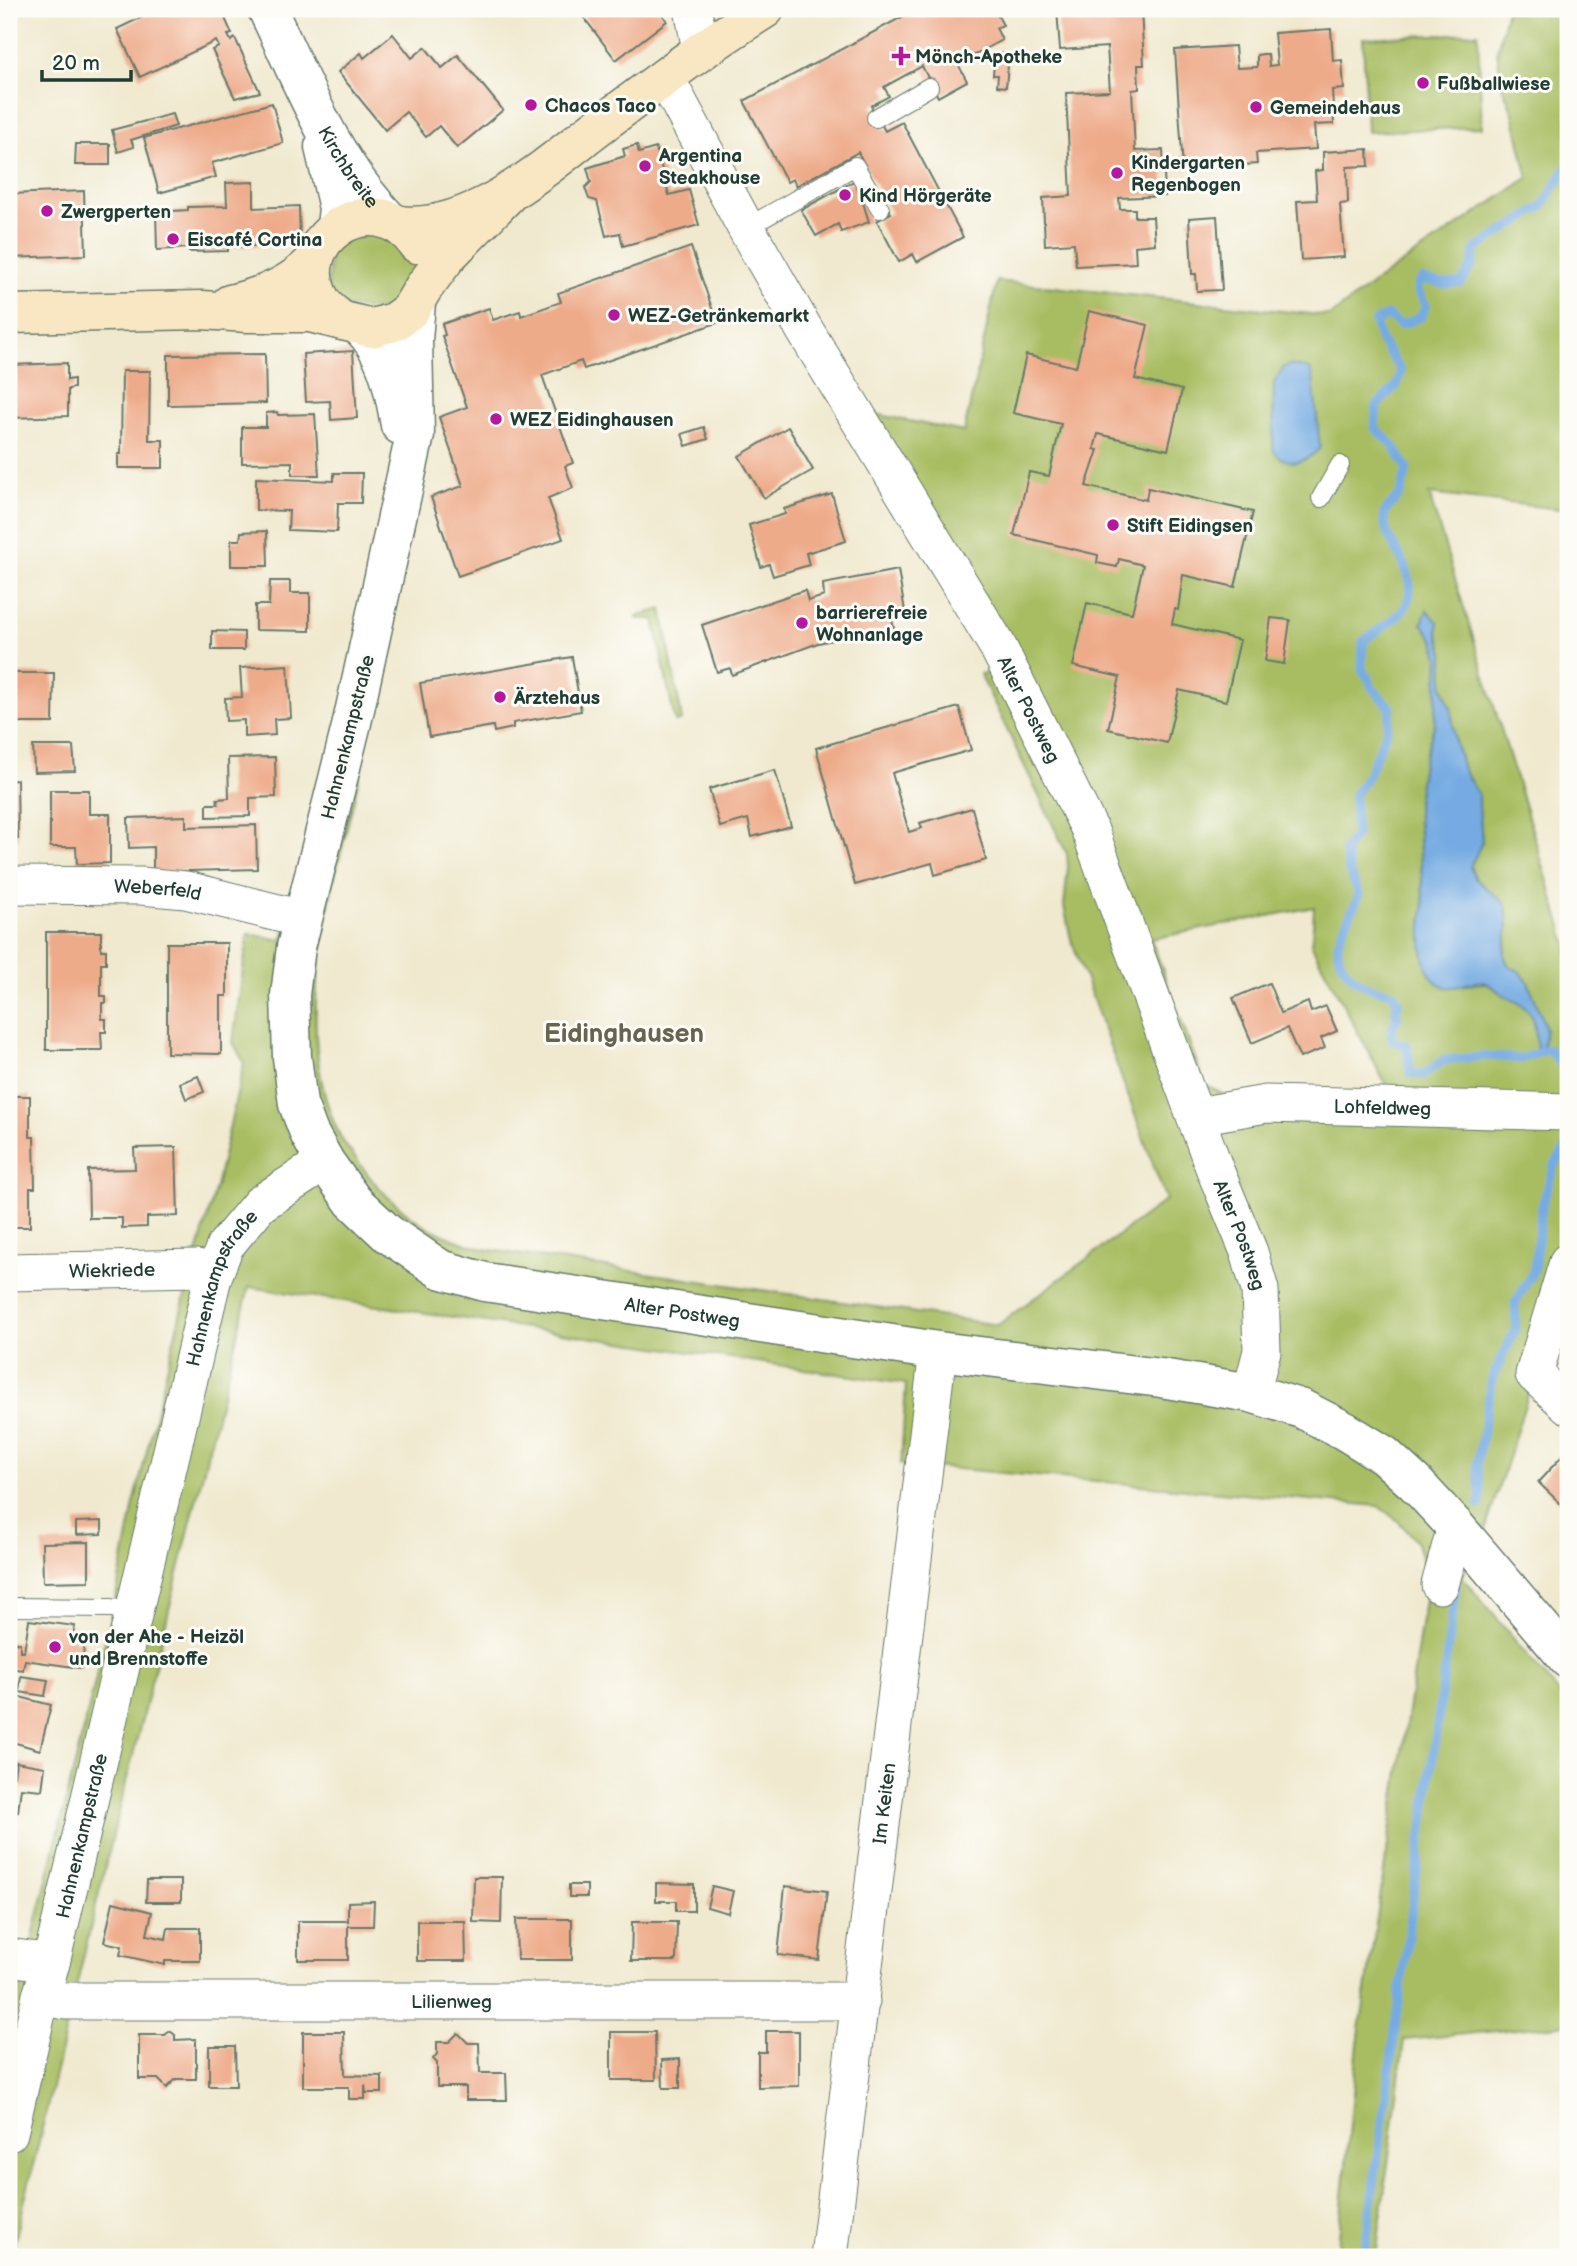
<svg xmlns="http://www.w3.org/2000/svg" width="1577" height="2266" font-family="'Balsamiq Sans',sans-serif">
	<rect width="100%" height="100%" fill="#fdfcf7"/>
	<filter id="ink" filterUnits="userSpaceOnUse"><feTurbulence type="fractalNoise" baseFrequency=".0143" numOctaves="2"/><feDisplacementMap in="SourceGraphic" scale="14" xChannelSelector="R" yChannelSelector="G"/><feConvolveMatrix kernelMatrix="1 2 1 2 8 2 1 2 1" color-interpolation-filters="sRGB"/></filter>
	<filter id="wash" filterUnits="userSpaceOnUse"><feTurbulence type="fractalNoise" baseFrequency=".00686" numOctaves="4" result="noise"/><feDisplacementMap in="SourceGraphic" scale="28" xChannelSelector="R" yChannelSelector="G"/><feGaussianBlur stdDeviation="1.57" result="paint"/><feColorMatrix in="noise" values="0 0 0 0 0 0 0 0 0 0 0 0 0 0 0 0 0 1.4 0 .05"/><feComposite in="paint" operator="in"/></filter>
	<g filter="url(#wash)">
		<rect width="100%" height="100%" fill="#f0e9cf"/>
		<g fill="#a8bd62" stroke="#647d4b" stroke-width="2" fill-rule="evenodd">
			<path d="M1507,9H1568V510L1429,494L1568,947V1268L1483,1538L1462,1577L1568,1704V2024L1404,2040L1376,2257H1337L1358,2043L1428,1579L1416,1540L1398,1521L1378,1506L901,1464L906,1384L249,1287L103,1876L11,2257H9V2035L116,1596L134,1504L183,1303L216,1187L244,1063L233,1042L248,934L282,940L335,771L361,770C335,883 285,1028 341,1138C346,1147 354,1156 360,1164C380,1193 411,1221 444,1235C457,1241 470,1245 484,1249L998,1325L1166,1200L1071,939L1064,906L1068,867L1067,854L980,674L999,671L835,406L964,432L997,281L1330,316L1379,279L1528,178L1513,113L1502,86L1497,51ZM1427,612L1438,622V632L1444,653L1443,687L1451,709L1455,741L1463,769L1478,794L1482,842L1470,867L1476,879L1505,906L1507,939L1504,955L1508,965L1520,972L1528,982L1546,1029L1536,1038L1537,1027L1531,1013L1518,1001L1485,983L1447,987C1433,960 1418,942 1424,910L1417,802L1423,763L1435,723L1439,658L1435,642L1422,623ZM1314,907L1312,946L1385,1083L1388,1094L1232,1099L1205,1085L1151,939Z"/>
			<path d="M1478,33L1482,127L1367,132L1363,38Z"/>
			<path d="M351,227L414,250L420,267L403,313L327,304L331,241Z"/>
			<path d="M662,609L682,720L675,722L654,619H637V616Z"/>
		</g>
		<g fill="#74abe2" stroke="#4a748b" stroke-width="2">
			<path d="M1290,365L1310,369L1313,377L1320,448C1306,463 1288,469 1273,450L1274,383L1284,367Z"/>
			<path d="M1427,610L1438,622V632L1444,653L1443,687L1451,709L1455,741L1463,769L1478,794L1482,842L1470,867L1476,879L1506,905L1508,927L1504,955L1508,965L1520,972L1528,982L1540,1012L1546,1029L1542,1051L1537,1052C1534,1014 1537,1012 1502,994C1496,990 1490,984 1483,982C1471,979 1458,990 1446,987C1419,980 1420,931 1424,910L1417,802L1423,763L1435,723L1439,658L1435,642L1422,623Z"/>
		</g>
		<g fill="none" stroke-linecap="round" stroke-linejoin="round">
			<g stroke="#74abe2" stroke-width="9">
				<path d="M1566,1081V1070L1548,1049L1521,1059L1488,1056L1444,1060L1423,1075L1410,1073L1407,1045L1395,1042L1391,1037L1393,1026L1398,1017L1395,1011L1399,1001L1395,998V994C1386,990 1377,991 1369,987C1352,980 1333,961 1339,940C1344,924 1354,910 1359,894L1349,871L1345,849L1356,835L1354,795L1367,777L1387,730L1391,708L1372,688L1369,679L1362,670L1363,641C1403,613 1425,605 1399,554C1389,536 1385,535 1384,513L1401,493L1407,468L1392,444L1375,428L1377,405L1397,385L1401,371L1380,339L1375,322L1387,315L1401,325L1421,317L1426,305L1418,291V284L1423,279L1442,284L1461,283L1472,266L1475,249L1542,207L1568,165"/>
				<path d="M1479,1505L1481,1496L1477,1465L1492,1379L1516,1328L1515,1303L1534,1270L1542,1206L1554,1166L1566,1148"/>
				<path d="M1364,2257L1456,1587"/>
			</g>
		</g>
		<g id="blocks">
			<g fill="#eeab8a">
				<path d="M159,9H221L232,34L228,35L231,41L235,38L260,92L235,98L212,50L219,47L216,41L140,77L117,29Z"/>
				<path d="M582,9H658L667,21L616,60L579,11Z"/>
				<path d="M917,9H994L1003,25L996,28L1002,40L958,64L967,81L938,97L922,66L884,87L889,96L871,106L885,131L902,122L963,237L917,262L913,254L899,262L877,221L891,213L858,152L796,186L793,179L787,182L744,101Z"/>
				<path d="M1057,9H1141L1144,65H1138L1139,89L1132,90L1135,151L1163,150L1165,196L1119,198L1120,209H1135V217H1153L1155,244L1135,246L1136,263L1076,266L1074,243L1045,245L1043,198L1071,196L1066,93L1110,91L1107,47L1060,50Z"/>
				<path d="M1331,29L1333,61L1342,60L1344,89L1332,90L1334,124L1314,125L1316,149L1256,153L1257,164L1183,169L1175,50L1235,46L1237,68L1257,67V55L1263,54H1268L1269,66L1277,65L1274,33Z"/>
				<path d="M393,34L412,58L425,47L442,68L458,55L503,110L457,148L439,126L426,137L406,112L385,130L338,72L361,53L364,58Z"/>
				<path d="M995,53L1009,54L1006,87L997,86L998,75H993Z"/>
				<path d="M272,103L283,143L212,163L216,177L159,193L144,138Z"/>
				<path d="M172,114L176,126L131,140L134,147L118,152L112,130Z"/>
				<path d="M76,144H110V165H75Z"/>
				<path d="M637,145L639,153L656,148L669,195L689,190L699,225L623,246L620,233L606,236L597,201L589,199L585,188L591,182L587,168L625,156L623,149Z"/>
				<path d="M1368,149L1369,166L1347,167L1348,203L1340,204L1344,257L1301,260L1297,201L1317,200L1315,171L1323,170V152Z"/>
				<path d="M856,180L869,222L841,232L838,224L816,236L801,210Z"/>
				<path d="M254,182V208L299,206L300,244L228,247V251L189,252V248L157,250L156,212L188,210V207L227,206L226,183Z"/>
				<path d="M84,191L86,255L9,258V194Z"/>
				<path d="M1217,216L1222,290L1197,291L1196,274H1192L1189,218Z"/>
				<path d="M691,247L717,323L584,369L581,361L542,375L573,463L565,466L573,488L548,498L563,539L458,576L431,497L463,486L439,417L467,407L442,336L445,335L442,324L489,308L493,320L520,311L521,316L561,302L558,293Z"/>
				<path d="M1089,311L1148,325L1135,379L1182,390L1168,450L1098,434L1094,449L1098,450L1086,486L1146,500L1148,488L1253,512L1235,587L1183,575L1178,610L1175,609L1172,624L1240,640L1226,701L1179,690L1167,743L1108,729L1120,677L1073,666L1087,603L1132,613L1143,565L1119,559L1117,567L1097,563L1098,555L1014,535L1029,472L1049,476L1061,424L1013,413L1026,355L1076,367Z"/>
				<path d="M353,351L357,418L331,420L330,401L306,402L303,354Z"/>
				<path d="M265,354L266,403L168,405V355Z"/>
				<path d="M67,363V380L74,379V388L68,389V416L9,418V365Z"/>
				<path d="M122,371H150L149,440H163V468H118V454H121Z"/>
				<path d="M277,412L278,415L315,414L319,475H292V462L242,463V427H266V413Z"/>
				<path d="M704,427L708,439L686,446L682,434Z"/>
				<path d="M788,427L813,470L764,498L739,456Z"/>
				<path d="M334,473H362L361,503H338L337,532L288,530L289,511L256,510V478L334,481Z"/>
				<path d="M832,494L846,541L806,553L809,565L773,576L769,564L761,567L749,525L785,514L784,509Z"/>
				<path d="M267,531L268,566H231V540H240L241,532Z"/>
				<path d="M898,570L906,617L892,620L894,628L818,643L732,675L730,668L717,672L702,625L805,590L808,601L824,596L823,584Z"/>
				<path d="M270,581H290V593H310V631L255,630V605H269Z"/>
				<path d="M1271,618L1290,620L1284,664L1265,661Z"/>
				<path d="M212,631L244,632V650H212Z"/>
				<path d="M572,657L581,711L513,723V728L494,732L493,726L429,737L420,683Z"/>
				<path d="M288,665L291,718L274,719L275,735L244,737V720L226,721L225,698L242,697L240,668Z"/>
				<path d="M9,673H54L53,723H9Z"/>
				<path d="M959,707L971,750L892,773L909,832L922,828L920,823L972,808L986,860L935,875L932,863L855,885L816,748Z"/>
				<path d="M33,746H73L75,771L34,772Z"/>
				<path d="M275,757L276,797L250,798V816L207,817V804H218L217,799L229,798L228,758Z"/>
				<path d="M775,770L791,826L752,837L748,819L720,827L709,789Z"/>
				<path d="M17,780L18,839H9V781Z"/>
				<path d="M50,790H89V814H110V863L77,864L76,847H50Z"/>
				<path d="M186,816V827L256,825L257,869L153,872V847L129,848L128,818Z"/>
				<path d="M46,932H101V950H106V963H101V996H106V1003H102V1019H106V1032H101L102,1050H46Z"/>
				<path d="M167,943H227V996H221V1054L167,1053Z"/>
				<path d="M1269,983L1281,1013L1308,1002L1311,1012L1326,1006L1337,1031L1321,1038L1325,1048L1300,1058L1287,1028L1252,1043L1233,998Z"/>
				<path d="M198,1076L204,1092L186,1099L180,1083Z"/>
				<path d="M9,1096H30V1137H34L35,1188H30V1227H9Z"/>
				<path d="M176,1147L178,1216L147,1217V1227L122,1228V1218H89L88,1170L135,1169L134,1148Z"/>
				<path d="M1566,1452L1568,1454V1504L1565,1508L1538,1482Z"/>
				<path d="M102,1521V1534L76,1535V1522Z"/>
				<path d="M89,1542V1581L43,1582L42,1543Z"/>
				<path d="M29,1620L75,1626L73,1640L85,1642L81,1668L25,1660L23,1670L9,1668V1641L20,1643V1651H24Z"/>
				<path d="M21,1676L48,1680L45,1696L19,1692Z"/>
				<path d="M12,1695L51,1705L40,1750L9,1741V1708Z"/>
				<path d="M16,1762L45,1767L42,1790L21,1788L18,1812L12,1811L9,1823V1776H14Z"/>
				<path d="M9,1865L15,1866L10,1899H9Z"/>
				<path d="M474,1877H502L501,1923L473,1922Z"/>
				<path d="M147,1880H181V1902H146Z"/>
				<path d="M656,1883L694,1884V1911H676V1901H656Z"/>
				<rect x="569" y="1885" width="18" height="12"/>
				<path d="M712,1886L733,1891L728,1913L707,1907Z"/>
				<path d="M785,1886L827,1891L819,1960L778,1955Z"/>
				<path d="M374,1901L373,1926H348V1960H298V1921H348V1902Z"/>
				<path d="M113,1902L152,1912L147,1935L166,1939L168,1928H200V1961H165V1965L120,1955L122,1946L104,1942Z"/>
				<path d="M516,1919H572V1960H517Z"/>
				<path d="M417,1921H465L466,1961H417Z"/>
				<path d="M632,1922H677L676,1961H631Z"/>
				<path d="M170,2031L175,2035V2040L196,2039V2079H176L167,2088L158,2079H139V2035H165Z"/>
				<path d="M766,2031H799V2086L758,2087V2052H766Z"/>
				<path d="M303,2032H344L345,2075L382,2076V2093H366L365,2085V2099H349V2087H303Z"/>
				<path d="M611,2032H655L656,2080H611Z"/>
				<path d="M458,2033L468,2043H479L480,2073H506L507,2100H466V2087H437V2063L433,2059L437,2054V2042H449Z"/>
				<path d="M209,2046H235L236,2086H209Z"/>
				<path d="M680,2059V2088H663L662,2060Z"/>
			</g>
		</g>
	</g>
	<g filter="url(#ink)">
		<use href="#blocks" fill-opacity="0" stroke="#68796a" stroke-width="2"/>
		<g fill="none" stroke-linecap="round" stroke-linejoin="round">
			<defs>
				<g id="service">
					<path d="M876,118L929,87"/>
					<path d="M746,228L855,166L880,209"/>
					<path d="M1321,498L1340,465"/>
					<path d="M9,1607L111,1608L133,1612"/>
				</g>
				<g id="minor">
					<path d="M693,9L701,50"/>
					<path id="s1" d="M665,77L746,228L804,329L997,645L1089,828L1215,1170L1249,1252L1260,1290L1262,1351L1251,1393"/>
					<path id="s2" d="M9,885L141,886L186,890L302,919"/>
					<path id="s3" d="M1197,1118L1214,1113L1266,1104L1568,1112"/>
					<path d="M1568,1262L1534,1374L1568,1405"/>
					<path id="s4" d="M9,1272L197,1268L213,1277"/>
					<path d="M1440,1585L1456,1527"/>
					<path d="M9,1957L51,1963"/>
					<path id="s5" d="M41,1996L65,2001H861"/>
					<path id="s6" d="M9,2133L41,1996L51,1963L213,1277L225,1246L260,1204L325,1162"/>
					<path id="s7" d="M829,2257L938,1351"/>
				</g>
				<g id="tertiary">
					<path id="s8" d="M267,9C302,81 332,162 389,220"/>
					<path d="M324,147L338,208L336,227"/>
					<path id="s9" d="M416,302L413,340L415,435L351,727L296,947L290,995L292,1057L298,1104L309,1133L325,1162L353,1201L387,1233L440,1269L485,1282L938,1351L1161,1378L1251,1393L1302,1409L1345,1431L1384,1455L1416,1484L1456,1527L1568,1659"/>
					<path d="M360,326C388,353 393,387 400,425"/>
				</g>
				<g id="secondary">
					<path d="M400,225C466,233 538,174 587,135C612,116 638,97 664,78C697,53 730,31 765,9"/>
					<path d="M230,304C264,296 290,286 314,262"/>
					<path d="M9,314L202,310L248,313H310L372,328L394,322L410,310L424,287L448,255L511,191"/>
					<path d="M342,321C335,315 327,310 322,302C284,242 374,180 417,244"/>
				</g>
			</defs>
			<use href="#service" stroke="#68796a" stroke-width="20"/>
			<use href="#minor" stroke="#68796a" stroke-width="39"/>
			<use href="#tertiary" stroke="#68796a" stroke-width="41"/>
			<use href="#secondary" stroke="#68796a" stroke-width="41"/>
			<use href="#service" stroke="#fff" stroke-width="18"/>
			<use href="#minor" stroke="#fff" stroke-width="37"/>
			<use href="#tertiary" stroke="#fff" stroke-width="38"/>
			<use href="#secondary" stroke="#f9e7c3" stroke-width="38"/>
		</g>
	</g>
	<g fill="#b5179e" stroke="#fdfcf7" stroke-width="2.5">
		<path d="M897.5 45.5h7v7h7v7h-7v7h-7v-7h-7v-7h7z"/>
		<circle cx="1423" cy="83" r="7"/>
		<circle cx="531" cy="105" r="7"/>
		<circle cx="1256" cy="107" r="7"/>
		<circle cx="645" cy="166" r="7"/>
		<circle cx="1117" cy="173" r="7"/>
		<circle cx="845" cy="195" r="7"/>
		<circle cx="47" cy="211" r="7"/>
		<circle cx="173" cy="239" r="7"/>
		<circle cx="614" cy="315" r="7"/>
		<circle cx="496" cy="419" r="7"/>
		<circle cx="1113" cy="525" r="7"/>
		<circle cx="802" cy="623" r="7"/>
		<circle cx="500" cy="697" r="7"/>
		<circle cx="55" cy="1647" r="7"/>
	</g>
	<g text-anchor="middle" stroke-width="6" stroke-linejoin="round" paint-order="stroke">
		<g font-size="19" font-weight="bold" fill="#1f3d34" stroke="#fdfcf7" text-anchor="start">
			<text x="915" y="63">Mönch-Apotheke</text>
			<text x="1437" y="90">Fußballwiese</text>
			<text x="545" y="112">Chacos Taco</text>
			<text x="1270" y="114">Gemeindehaus</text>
			<text x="659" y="162">Argentina<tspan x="659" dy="22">Steakhouse</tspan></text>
			<text x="1131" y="169">Kindergarten<tspan x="1131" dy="22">Regenbogen</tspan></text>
			<text x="859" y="202">Kind Hörgeräte</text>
			<text x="61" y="218">Zwergperten</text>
			<text x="187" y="246">Eiscafé Cortina</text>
			<text x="628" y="322">WEZ-Getränkemarkt</text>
			<text x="510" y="426">WEZ Eidinghausen</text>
			<text x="1127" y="532">Stift Eidingsen</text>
			<text x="816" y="619">barrierefreie<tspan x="816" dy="22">Wohnanlage</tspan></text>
			<text x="514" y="704">Ärztehaus</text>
			<text x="69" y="1643">von der Ahe - Heizöl<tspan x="69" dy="22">und Brennstoffe</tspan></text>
		</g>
		<g font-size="19" fill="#1f3d34" stroke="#fdfcf7">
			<text dy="7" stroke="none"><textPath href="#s8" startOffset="178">Kirchbreite</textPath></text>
			<text dy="7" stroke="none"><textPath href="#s1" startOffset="730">Alter Postweg</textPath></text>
			<text transform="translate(347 737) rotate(-76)" y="7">Hahnenkampstraße</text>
			<text dy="7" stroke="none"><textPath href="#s2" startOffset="149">Weberfeld</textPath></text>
			<text dy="7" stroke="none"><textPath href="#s3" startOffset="187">Lohfeldweg</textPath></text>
			<text dy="7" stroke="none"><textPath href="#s1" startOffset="1297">Alter Postweg</textPath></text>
			<text dy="7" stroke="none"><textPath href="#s4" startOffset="103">Wiekriede</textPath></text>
			<text dy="7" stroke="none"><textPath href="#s6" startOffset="873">Hahnenkampstraße</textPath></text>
			<text dy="7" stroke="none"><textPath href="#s9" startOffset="1286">Alter Postweg</textPath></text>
			<text dy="7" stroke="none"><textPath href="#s7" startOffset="457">Im Keiten</textPath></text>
			<text dy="7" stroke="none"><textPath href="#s6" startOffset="306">Hahnenkampstraße</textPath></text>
			<text dy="7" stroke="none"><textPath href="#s5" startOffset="411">Lilienweg</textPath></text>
		</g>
		<g font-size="26" font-weight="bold" fill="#676452" stroke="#fdfcf7">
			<text x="624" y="1042">Eidinghausen</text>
		</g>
	</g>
	<rect width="1577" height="2266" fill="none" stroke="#fdfcf7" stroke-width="35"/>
	<path d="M42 70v10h89v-10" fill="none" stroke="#1f3d34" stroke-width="3.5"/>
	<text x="52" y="70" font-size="21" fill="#1f3d34" stroke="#fdfcf7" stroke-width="5" paint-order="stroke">20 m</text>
</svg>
